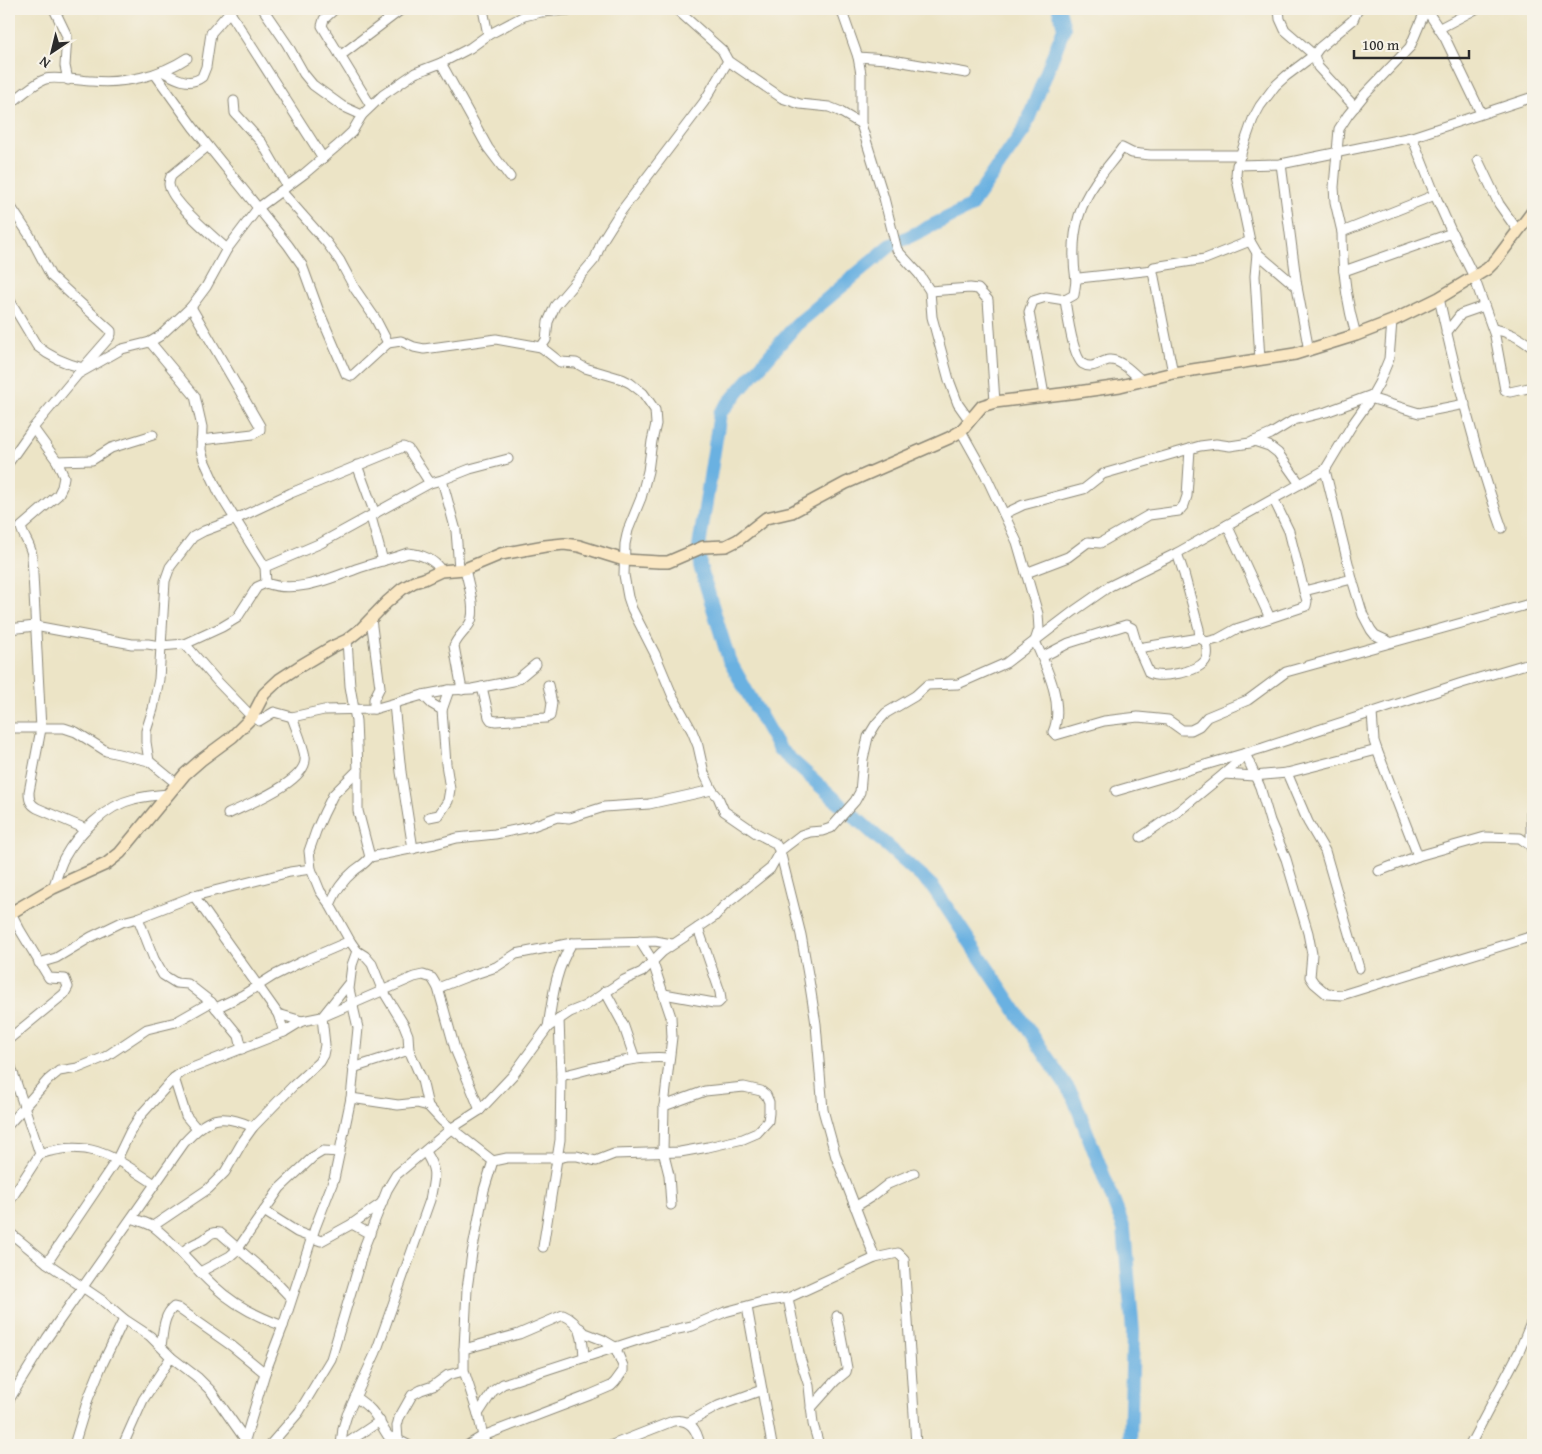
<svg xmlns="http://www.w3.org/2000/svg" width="1542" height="1454" font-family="'Gentium Book Plus',serif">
	<rect width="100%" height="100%" fill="#f7f3e8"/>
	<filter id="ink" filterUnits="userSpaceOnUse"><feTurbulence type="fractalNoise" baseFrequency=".02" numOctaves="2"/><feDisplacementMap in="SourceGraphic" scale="10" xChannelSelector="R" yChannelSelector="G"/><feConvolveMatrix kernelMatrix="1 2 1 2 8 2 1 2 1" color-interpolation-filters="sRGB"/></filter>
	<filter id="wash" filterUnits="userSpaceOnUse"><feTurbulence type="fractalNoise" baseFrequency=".0096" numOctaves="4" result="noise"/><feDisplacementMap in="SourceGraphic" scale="20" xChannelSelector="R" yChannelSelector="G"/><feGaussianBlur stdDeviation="1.12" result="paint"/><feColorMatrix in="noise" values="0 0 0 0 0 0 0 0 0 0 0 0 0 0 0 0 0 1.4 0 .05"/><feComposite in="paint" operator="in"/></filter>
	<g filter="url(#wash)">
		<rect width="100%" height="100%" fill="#ece4c6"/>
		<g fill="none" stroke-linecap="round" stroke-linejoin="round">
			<path stroke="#6bb1e1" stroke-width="14" d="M1059,9L1064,28L1024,130L970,207L890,246L796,325L720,413L699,547L700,566L729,660L779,749L933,887L1073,1096L1124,1229L1133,1332L1130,1445"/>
		</g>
	</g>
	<g filter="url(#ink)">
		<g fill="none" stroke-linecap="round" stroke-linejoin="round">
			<defs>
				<g id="street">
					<path d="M54,9L67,36L65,66L68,80"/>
					<path d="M263,9L287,44L304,74L313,85L342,106L362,115"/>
					<path d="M335,9L324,19L322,26L371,106"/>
					<path d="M483,9L488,35"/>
					<path d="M676,9L722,50L728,61L782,98L800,104L829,107L839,111L861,124"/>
					<path d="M841,9L858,57L861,74V124L884,198L897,250L919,274L930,291L932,317L949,380L958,404L970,421"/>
					<path d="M1279,9L1280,19L1285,30L1314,55L1318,67L1355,107"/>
					<path d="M1426,9L1445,38L1481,113"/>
					<path d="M1533,9V10"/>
					<path d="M229,11L323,158"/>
					<path d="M1440,28L1476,9"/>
					<path d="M340,56L402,9"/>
					<path d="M858,57L886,59L966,73"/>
					<path d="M441,63L488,148L510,177"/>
					<path d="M162,71C175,78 189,87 202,77L206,67L211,33L232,9"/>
					<path d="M155,74L193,127L288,245L302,265L318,309L346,374L352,376L388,343"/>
					<path d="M234,101L235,113L262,143L287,186"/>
					<path d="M9,105C19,97 35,82 46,79C55,76 82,81 92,81C124,84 160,76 187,58"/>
					<path d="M1412,137L1435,195L1452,233L1474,277L1495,336L1505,390L1510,392L1533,387"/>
					<path d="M208,146L171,176C170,179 169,181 169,184C170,201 214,237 227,249"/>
					<path d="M1239,159L1253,119L1260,106L1275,86L1286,76L1314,55L1319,48L1353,20L1358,9"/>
					<path d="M1478,160L1499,204L1518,231"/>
					<path d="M1281,164L1297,287"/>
					<path d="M281,191L327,243L340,261L355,289L375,318L388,343L401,341L414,347L424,349L496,339L541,347L546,340L548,322L555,306L595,259L602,241L619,214L704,102L728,61"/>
					<path d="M9,204L30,236L51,276L111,331V334L109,338L81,370"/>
					<path d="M1342,232L1335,202L1334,187L1339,129L1348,115L1365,94L1410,47L1426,9"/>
					<path d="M1257,253L1255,276L1260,360"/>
					<path d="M1344,271L1452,233"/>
					<path d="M1076,281C1071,248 1074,213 1094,185C1102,172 1113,161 1122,148L1132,153L1150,155H1241"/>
					<path d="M930,291L970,288L978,289L988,300L995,402"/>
					<path d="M1439,298C1456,376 1475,453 1502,528"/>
					<path d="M9,299L37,346C49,356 67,364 83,368"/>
					<path d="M1065,300C1067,313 1073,357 1083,364C1092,370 1101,361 1109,360C1121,359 1134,374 1142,381"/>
					<path d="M191,307L260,426V430L253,434L201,440"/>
					<path d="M1493,329C1510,332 1520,338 1533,348"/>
					<path d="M1446,333L1461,314L1484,306"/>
					<path d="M1356,335C1346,301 1342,267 1342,232L1435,195"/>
					<path d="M150,342L195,396L202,427L201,450L204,460L219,493L265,567L266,583"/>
					<path d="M541,347L560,362L576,363L585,368L622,379L630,383L643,393L655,410L656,424L652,441L648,471L641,498L628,530L625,544L624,575L628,597L632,609L655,654L673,697L692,731L698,746L704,773L712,790L718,797L724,811L756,833L775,843L780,851L801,935L809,980L816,1024L823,1110L836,1157L875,1258"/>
					<path d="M1309,351L1297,287L1257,253L1250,241L1236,175L1237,165L1281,164L1412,137L1533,97"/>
					<path d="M1173,373L1153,272L1154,267L1205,259L1250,241"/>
					<path d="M1044,395L1029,312L1033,301L1046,297L1065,300L1074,295L1076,281L1079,278L1153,270"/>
					<path d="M1370,398L1419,413L1465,404"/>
					<path d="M33,428L57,461L64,477L62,487L58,495L21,527C23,537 30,543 32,555L41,729L29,792C29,800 30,804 37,808L86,829"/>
					<path d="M961,431L985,474L1017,542L1038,614L1039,629L1035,641C1046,667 1065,704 1053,732L1056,735L1104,721L1138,717L1168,720L1182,730H1191L1199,726L1207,717L1248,700L1286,672L1533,603"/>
					<path d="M1254,441L1269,446L1278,453L1300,484"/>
					<path d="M57,461L92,460L111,448L153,435"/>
					<path d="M9,462L33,428L78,374L122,349L150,342L160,336L174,323L191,307L206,287L227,249L258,208L304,174L337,146L352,132L362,115L383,95L415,73L441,63L470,48L488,35L524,16L541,12L583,9"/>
					<path d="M357,465L375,514"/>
					<path d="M1325,470L1352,579L1363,615L1371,630L1375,635L1390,642"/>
					<path d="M442,480L456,531L459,568"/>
					<path d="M1274,500L1289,531L1304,591"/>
					<path d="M1004,514L1023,505L1084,489L1103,474L1172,454L1200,446L1216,444L1230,446L1250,443L1271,434L1294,420L1326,412L1372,395"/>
					<path d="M371,517L383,561"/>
					<path d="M265,567L321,543L430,483L442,480L470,469L508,459"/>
					<path d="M1026,573L1068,557L1088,542L1100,543L1149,515L1179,511L1184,505L1187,496L1190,449"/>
					<path d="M1270,618L1306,606L1307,601L1304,591L1352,579"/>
					<path d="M371,619L380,687L374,699V709"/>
					<path d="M9,629L35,626L132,644H148L160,646L185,644L222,627L237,618L257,587L266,583C295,594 329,579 356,569C373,563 391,559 408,553C420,554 435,559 441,571"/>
					<path d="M347,640L350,686L356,721L358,770L333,795L324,813L316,831L309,851L311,869L320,891L330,905L350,941L357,951L365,956L372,964L382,989L404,1025L408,1035L409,1050L422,1080L428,1106L417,1103L398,1105L351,1098"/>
					<path d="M1206,642L1218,639L1236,629L1270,618L1227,525"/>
					<path d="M185,644L218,682L252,717L259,721L274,712L292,717L324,710L374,709L423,695L449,690L472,689L513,681L518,679L536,664"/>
					<path d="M1138,648L1200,638"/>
					<path d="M1042,657L1069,643L1126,625L1132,628L1138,648L1149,673C1161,679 1197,672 1205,661C1209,655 1207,648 1206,642L1200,638L1199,629L1184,574L1177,553"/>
					<path d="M482,687L489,717L491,720L496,721L546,718L550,716L552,703L548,685"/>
					<path d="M462,690L454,646C457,637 465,632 470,623C477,611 468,583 465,569"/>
					<path d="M423,695L432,704L442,710L446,764L450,789L448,801L439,815L429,817"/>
					<path d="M394,704L401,772L413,849"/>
					<path d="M442,710L449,690"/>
					<path d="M1372,713L1374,741L1377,750L1418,856"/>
					<path d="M9,728H64L76,732L106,751L149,761L177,784"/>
					<path d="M1245,753L1260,787L1270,821L1286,859L1308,933L1312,954L1310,977L1314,983L1327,994L1342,995L1533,936"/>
					<path d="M149,761L146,742V731L153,709L159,679L165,581L170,567L193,537L204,531L236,519L291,493L403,447L408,449L430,483"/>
					<path d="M358,770V811L370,857"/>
					<path d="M1287,773L1308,822L1325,851L1359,968"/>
					<path d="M1224,774L1246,755"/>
					<path d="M1116,791L1263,748L1462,683L1533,662"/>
					<path d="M228,814C246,805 309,781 305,757C303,744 296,729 292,717"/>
					<path d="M1141,837L1180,810L1224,774L1254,776L1287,773L1377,750"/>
					<path d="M1531,846V808L1533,803"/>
					<path d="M1379,871L1418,856L1485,837L1520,838L1531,846L1533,853"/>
					<path d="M53,888C57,878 59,867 64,858C77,834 107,805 134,799C145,796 157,795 169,794"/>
					<path d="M194,896L278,1014"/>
					<path d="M330,905C336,891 342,881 354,871C360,866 365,864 370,857L435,844L457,838L495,834L530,827L557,817L569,818L604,807L649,804L712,790"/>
					<path d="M138,918L154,959L163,975L176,983L188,984L211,1002L239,1036L242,1049"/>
					<path d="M640,941L652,960L671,1017L672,1037L664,1106L663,1151L669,1175L671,1205"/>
					<path d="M39,963L56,958L91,937L122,922L138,918L194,896L290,872L311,869"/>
					<path d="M438,988L455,1049L480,1110"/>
					<path d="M605,991L623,1024L635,1059"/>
					<path d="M664,994L714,1003H718L721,1000L720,992L698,928"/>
					<path d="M216,1008L243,995L273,976L301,962L350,941"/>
					<path d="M548,1027C553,995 555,971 572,943"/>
					<path d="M284,1032L278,1014L302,1021"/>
					<path d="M9,1039L64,994L68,987L65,979L49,978L20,930L9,909"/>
					<path d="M9,1061L40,1154"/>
					<path d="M353,1068L409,1050"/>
					<path d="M561,1076C596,1068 633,1055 669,1058"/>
					<path d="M174,1078L186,1116L197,1129"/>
					<path d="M428,1106L442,1121L493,1161"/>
					<path d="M9,1124L48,1080L59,1071L78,1068L105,1057L147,1029L176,1022L211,1002"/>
					<path d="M493,1161L507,1158H557L567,1156H577L596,1161L614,1154L680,1152L708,1147L743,1139L757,1133L768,1121L769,1113V1102L766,1095L761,1091L744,1087L705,1091L664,1106"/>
					<path d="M9,1202L40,1154C91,1138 113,1157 155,1184"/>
					<path d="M855,1207L874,1195L888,1184L914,1173"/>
					<path d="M264,1211L297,1232L321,1241L352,1224L382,1203"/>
					<path d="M132,1218C139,1221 148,1223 154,1227C176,1244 193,1267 214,1286C233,1304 258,1317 283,1326"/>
					<path d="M352,1224L370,1234"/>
					<path d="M153,1226L208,1189L225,1172L243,1141L253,1127L293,1086L319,1062L323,1055L325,1045L322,1017L349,983"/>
					<path d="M9,1232L47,1263L103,1301L124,1319L150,1336L171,1357L197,1377L211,1391L249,1445"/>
					<path d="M543,1247L560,1140L561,1076L559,1019"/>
					<path d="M183,1252C189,1246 193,1244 201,1241C210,1237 208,1231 220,1233L273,1279L291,1298"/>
					<path d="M47,1263L117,1159L130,1132L140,1116L174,1078L182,1072L284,1032L302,1021L322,1017L414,977L423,975L432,978L438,988L466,977L496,967L516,954L572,943L655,941L672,944"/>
					<path d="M200,1272L230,1256L237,1250L280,1188L313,1157L323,1151L340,1152"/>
					<path d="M788,1298L800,1358L809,1386L813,1424L819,1445"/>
					<path d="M747,1307L772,1445"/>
					<path d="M161,1346C163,1334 163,1315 174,1307L178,1308L232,1346L265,1373"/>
					<path d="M464,1349L519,1334L563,1315C582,1323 583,1339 584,1357"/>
					<path d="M355,1397C376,1411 375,1416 388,1436L398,1440"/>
					<path d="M9,1400L47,1338L184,1143C208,1117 220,1112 253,1127"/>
					<path d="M811,1408L835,1381L846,1372L847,1368L837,1316"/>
					<path d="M478,1414L493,1391L503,1384L659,1333L692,1326L725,1312L762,1302L788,1298L875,1258L898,1253L904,1259L916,1445"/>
					<path d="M689,1422L718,1406L762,1390"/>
					<path d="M245,1440L265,1373L283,1326L315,1228L334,1179L351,1098L358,1028L349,989L352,965L357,951"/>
					<path d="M74,1445L88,1399L101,1367L124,1319"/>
					<path d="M123,1445L143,1400L171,1357"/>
					<path d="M270,1445L299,1412L331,1359L365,1245L387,1190L396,1175L452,1128L480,1110L513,1075L548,1027L570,1012L585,1006L624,980L642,972L662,952L714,917L724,906L770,869L780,851L801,835L810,832L822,831L831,828L855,801L860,792L863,759L868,737L876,724L886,713L915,696L927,685L958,684L1006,663L1074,611L1110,586L1177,553L1325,470L1352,425L1369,401L1379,383L1389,359L1392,321"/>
					<path d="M341,1445L343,1428L347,1415L376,1352L430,1200C434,1177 438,1172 425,1152"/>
					<path d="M344,1445L380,1421"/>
					<path d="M408,1445L398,1440L397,1426L399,1418L412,1395L421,1390L433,1386L448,1375L464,1371"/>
					<path d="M468,1445L483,1436L590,1395L611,1386L615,1382L623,1371V1366L615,1347L603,1340L585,1333L580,1328"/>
					<path d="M485,1445L478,1414L464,1371V1349L467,1289L472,1253L484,1190L493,1161"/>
					<path d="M612,1445L673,1421C690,1418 697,1430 700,1445"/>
					<path d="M1470,1445L1519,1352L1533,1318"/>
				</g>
				<path id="secondary" d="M9,914L53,888L106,864L120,853L185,774L201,760L232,737L252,717L264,694L280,679L300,666L332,647L347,640L361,629L387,602L402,589L414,582L424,579L441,571L465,569L501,554L545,546L564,544L579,546L624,560L659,562H668L703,547L726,546L738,540L766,518L792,512L846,483L949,438L961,431L982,406L995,402L1078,392L1120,386L1173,373L1295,354L1356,335L1392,321L1439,298L1487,269L1496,260L1533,211"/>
			</defs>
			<use href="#street" stroke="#8c8878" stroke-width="11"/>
			<use href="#secondary" stroke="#8c8878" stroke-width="14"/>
			<use href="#street" stroke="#fff" stroke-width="9"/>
			<use href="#secondary" stroke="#fae7c3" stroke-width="11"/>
		</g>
	</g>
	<rect width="1542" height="1454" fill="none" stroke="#f7f3e8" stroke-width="30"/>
	<g transform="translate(52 52) rotate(215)" stroke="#f7f3e8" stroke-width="4" paint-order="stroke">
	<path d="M0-4L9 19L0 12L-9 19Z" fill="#2b2b2b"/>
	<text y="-8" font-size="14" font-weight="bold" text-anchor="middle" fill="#2b2b2b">N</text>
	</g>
	<path d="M1354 50v8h115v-8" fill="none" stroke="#2b2b2b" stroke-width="2.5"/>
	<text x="1362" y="50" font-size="15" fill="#2b2b2b" stroke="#f7f3e8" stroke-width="4" paint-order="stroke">100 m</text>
</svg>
